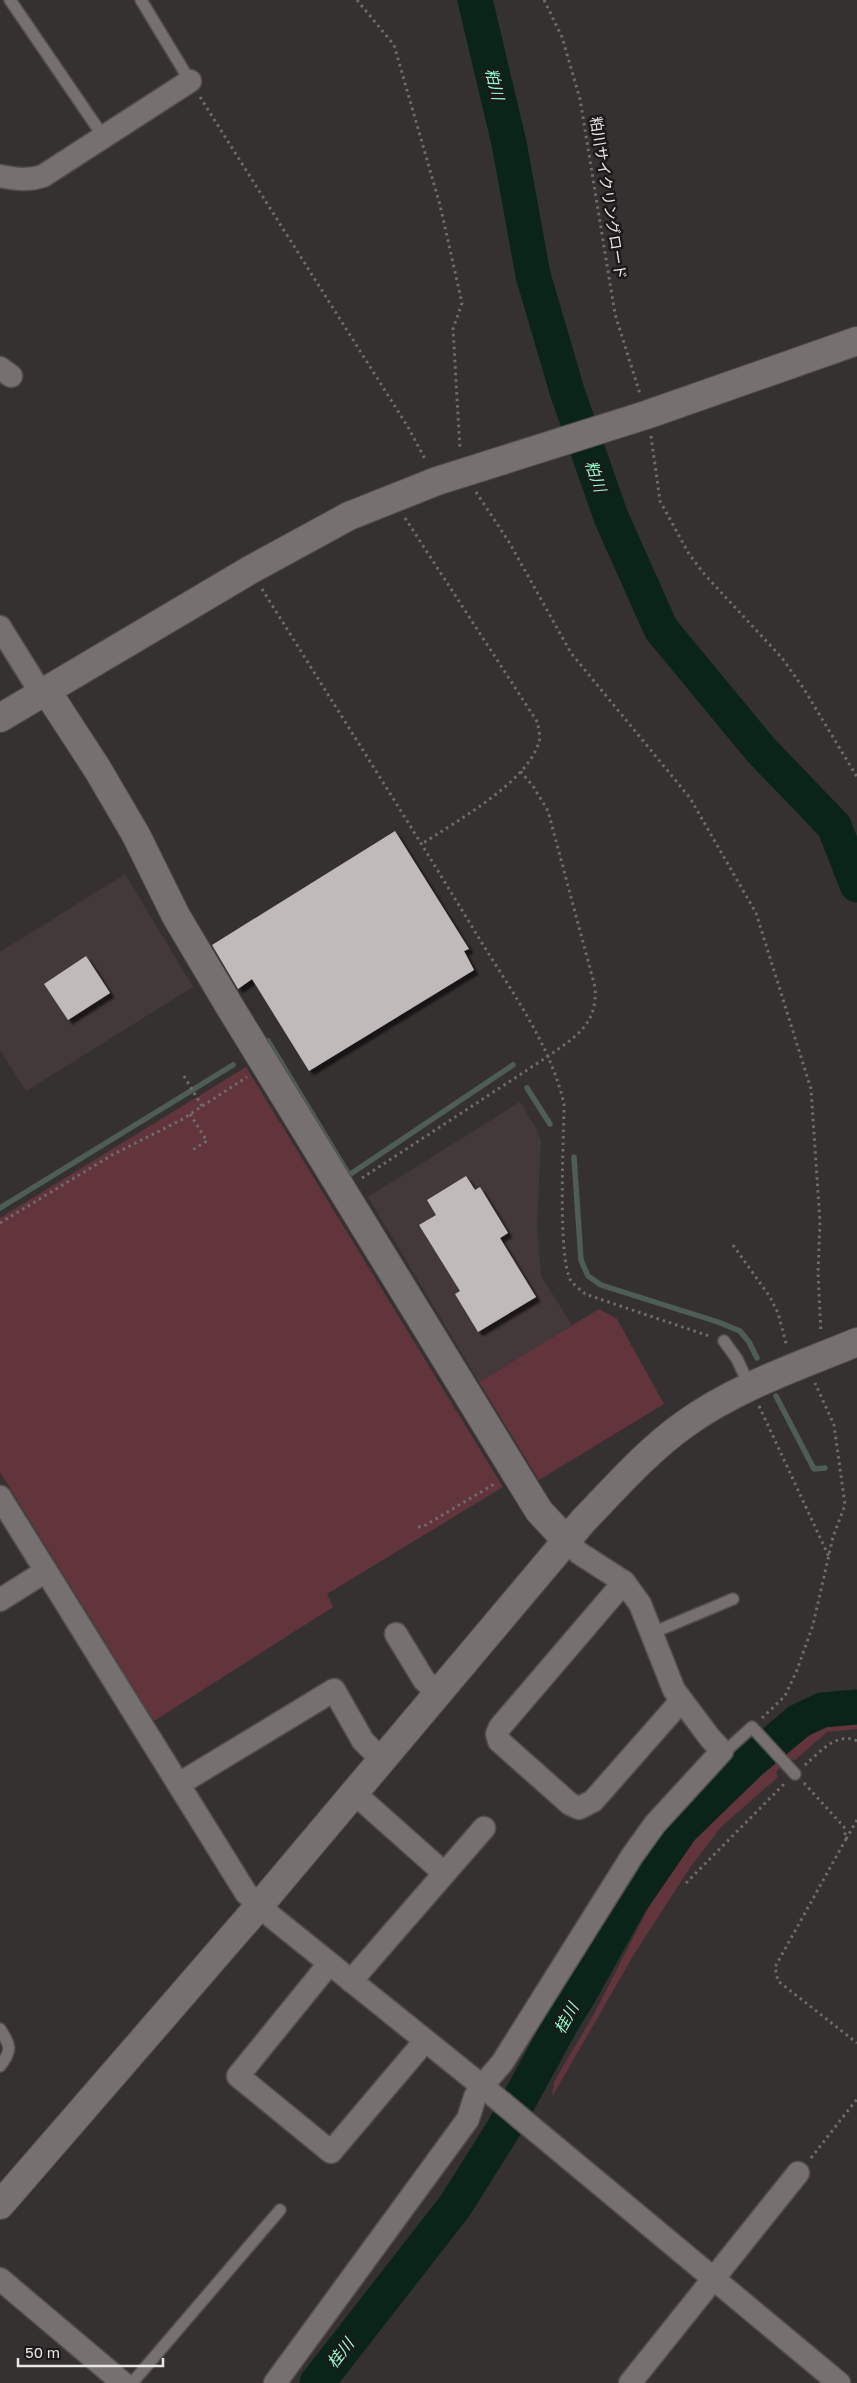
<svg xmlns="http://www.w3.org/2000/svg" width="857" height="2383" font-family="'Golos Text','Noto Sans JP',sans-serif">
	<defs>
		<filter id="shadow"><feDropShadow dx="4.5" dy="4.5" stdDeviation="1" flood-color="#0009"/></filter>
	</defs>
	<rect width="100%" height="100%" fill="#363131"/>
	<g fill="#44393a">
		<path d="M125,874L193,987L26,1091L0,1050V952Z"/>
		<path d="M520,1102L537,1130L541,1141L537,1225L541,1276L572,1325L479,1382L368,1197Z"/>
	</g>
	<g fill="#62343c">
		<path d="M246,1067L503,1487L327,1594L333,1607L154,1721L0,1472V1218Z"/>
		<path d="M599,1309L617,1319L664,1404L539,1480L479,1382Z"/>
		<path d="M850,1713L857,1715V1729L827,1732L795,1760L788,1759L776,1772L778,1777L721,1827L689,1869L633,1956L552,2097L554,2082L594,2014L654,1897L695,1835L783,1745L827,1715Z"/>
	</g>
	<g fill="none" stroke-linecap="round" stroke-linejoin="round">
		<g stroke="#4e5e56" stroke-width="5.5">
			<path d="M268,1041L349,1175L513,1065"/>
			<path d="M527,1088L550,1124"/>
			<path d="M574,1157L581,1260L588,1276L601,1285L718,1322L740,1331L749,1342L757,1358"/>
			<path d="M0,1208L233,1065"/>
			<path d="M776,1396L814,1469L825,1468"/>
		</g>
		<g stroke="#0b2419" stroke-width="35">
			<path d="M475,0L509,143L533,275L567,391L611,517L661,629L761,750L834,826L857,885"/>
			<path d="M317,2383L455,2206L504,2128L562,2022L581,1991L630,1903L681,1829L750,1762L799,1721L822,1710L857,1707"/>
		</g>
	</g>
	<g fill="#c0babb" filter="url(#shadow)">
		<path d="M395,831L469,949L464,951L474,970L309,1071L252,979L238,989L212,945Z"/>
		<path d="M86,956L110,993L68,1020L44,984Z"/>
		<path d="M466,1176L475,1190L480,1187L508,1233L500,1238L536,1297L478,1332L455,1294L460,1291L419,1225L436,1215L427,1200Z"/>
	</g>
	<g fill="none" stroke-linecap="round" stroke-linejoin="round">
		<defs>
			<g id="service">
				<path d="M10,0L103,136"/>
				<path d="M141,0L190,81"/>
				<path d="M724,1341L737,1359L750,1387"/>
				<path d="M652,1633L733,1599"/>
				<path d="M722,1751L730,1747L752,1727L795,1774"/>
				<path d="M0,2029C10,2045 13,2050 0,2066"/>
				<path d="M132,2383L280,2210"/>
			</g>
			<g id="minor">
				<path d="M0,176C15,179 28,181 43,176L190,81"/>
				<path d="M0,368L11,376"/>
				<path d="M0,627L41,693"/>
				<path d="M0,1497L246,1893L272,1917L482,2086L839,2383"/>
				<path d="M624,1582L500,1727L497,1734L499,1741L570,1804L579,1808L593,1801L681,1701"/>
				<path d="M0,1600L46,1571"/>
				<path d="M396,1634L424,1680L438,1693"/>
				<path d="M179,1784L334,1690L363,1741L382,1760"/>
				<path d="M354,1793L444,1873"/>
				<path d="M329,1964L238,2076L331,2152L425,2041"/>
				<path d="M351,1981L484,1828"/>
				<path d="M0,2279L123,2383"/>
				<path d="M275,2383L468,2119L475,2097L482,2086L502,2063L632,1856L655,1824L722,1751L710,1738L674,1690L640,1604L624,1582L579,1553L567,1541"/>
				<path d="M630,2383L798,2173"/>
			</g>
			<g id="tertiary">
				<path d="M46,690L98,770L136,835L176,916L230,1007L539,1511L567,1541"/>
				<path d="M0,718L250,570L349,516L437,481L646,415L857,341"/>
				<path d="M0,2205L259,1906L583,1521C615,1488 647,1451 685,1424C736,1387 799,1366 857,1342"/>
			</g>
		</defs>
		<use href="#service" stroke="#524e4e" stroke-width="14"/>
		<use href="#minor" stroke="#524e4e" stroke-width="25"/>
		<use href="#tertiary" stroke="#524e4e" stroke-width="30"/>
		<g stroke="#716c6c" stroke-width="3" stroke-dasharray="2.5 4" stroke-linecap="butt">
			<path d="M357,0L394,45L440,205L462,303L453,329L460,450"/>
			<path d="M544,0L562,37L580,99L615,314L640,394"/>
			<path d="M200,97L408,427L426,461"/>
			<path d="M651,436L660,501L689,554L705,575L782,658L804,689L857,777"/>
			<path d="M476,492L509,542L571,653L690,798L756,913L811,1089L820,1222L818,1273L821,1333"/>
			<path d="M405,518L538,723C538,729 541,737 539,742C527,783 456,821 422,844"/>
			<path d="M262,589C333,703 405,816 474,930C507,985 550,1042 564,1104C564,1137 557,1258 571,1281C574,1285 581,1290 585,1294L712,1337"/>
			<path d="M184,1076L202,1106"/>
			<path d="M190,1114L207,1141L191,1151"/>
			<path d="M362,1178L547,1057C575,1037 598,1025 595,987L548,811L533,786L520,771"/>
			<path d="M0,1223L112,1155L181,1120L247,1077"/>
			<path d="M733,1245L770,1297L778,1313L787,1347"/>
			<path d="M759,1406L830,1559"/>
			<path d="M418,1527L424,1526L496,1483"/>
			<path d="M762,1718L785,1696L797,1670L813,1625L833,1537L845,1505L834,1425L815,1383"/>
			<path d="M805,1765C819,1753 837,1731 857,1741"/>
			<path d="M804,1783L844,1827L846,1839L775,1967L778,1981L857,2043"/>
			<path d="M846,1839L857,1820"/>
			<path d="M686,1883L784,1784"/>
			<path d="M811,2158L857,2099"/>
		</g>
		<use href="#service" stroke="#767071" stroke-width="11"/>
		<use href="#minor" stroke="#767071" stroke-width="22"/>
		<use href="#tertiary" stroke="#767071" stroke-width="28"/>
	</g>
	<g text-anchor="middle" stroke-width="5" stroke-linejoin="round" paint-order="stroke">
		<g font-size="15" fill="#e9e6e6" stroke="#1c191a">
			<text transform="translate(608 198) rotate(81)" y="5">粕川サイクリングロード</text>
		</g>
		<g font-size="16" font-style="italic" fill="#91ffca" stroke="#1c191a">
			<text transform="translate(495 84) rotate(77)" y="6">粕川</text>
			<text transform="translate(596 476) rotate(71)" y="6">粕川</text>
			<text transform="translate(566 2018) rotate(-61)" y="6">桂川</text>
			<text transform="translate(340 2353) rotate(-52)" y="6">桂川</text>
		</g>
	</g>
	<path d="M18 2358v8h145v-8" fill="none" stroke="#e9e6e6" stroke-width="2.5"/>
	<text x="25" y="2358" font-size="15" fill="#e9e6e6" stroke="#1c191a" stroke-width="4" paint-order="stroke">50 m</text>
</svg>
